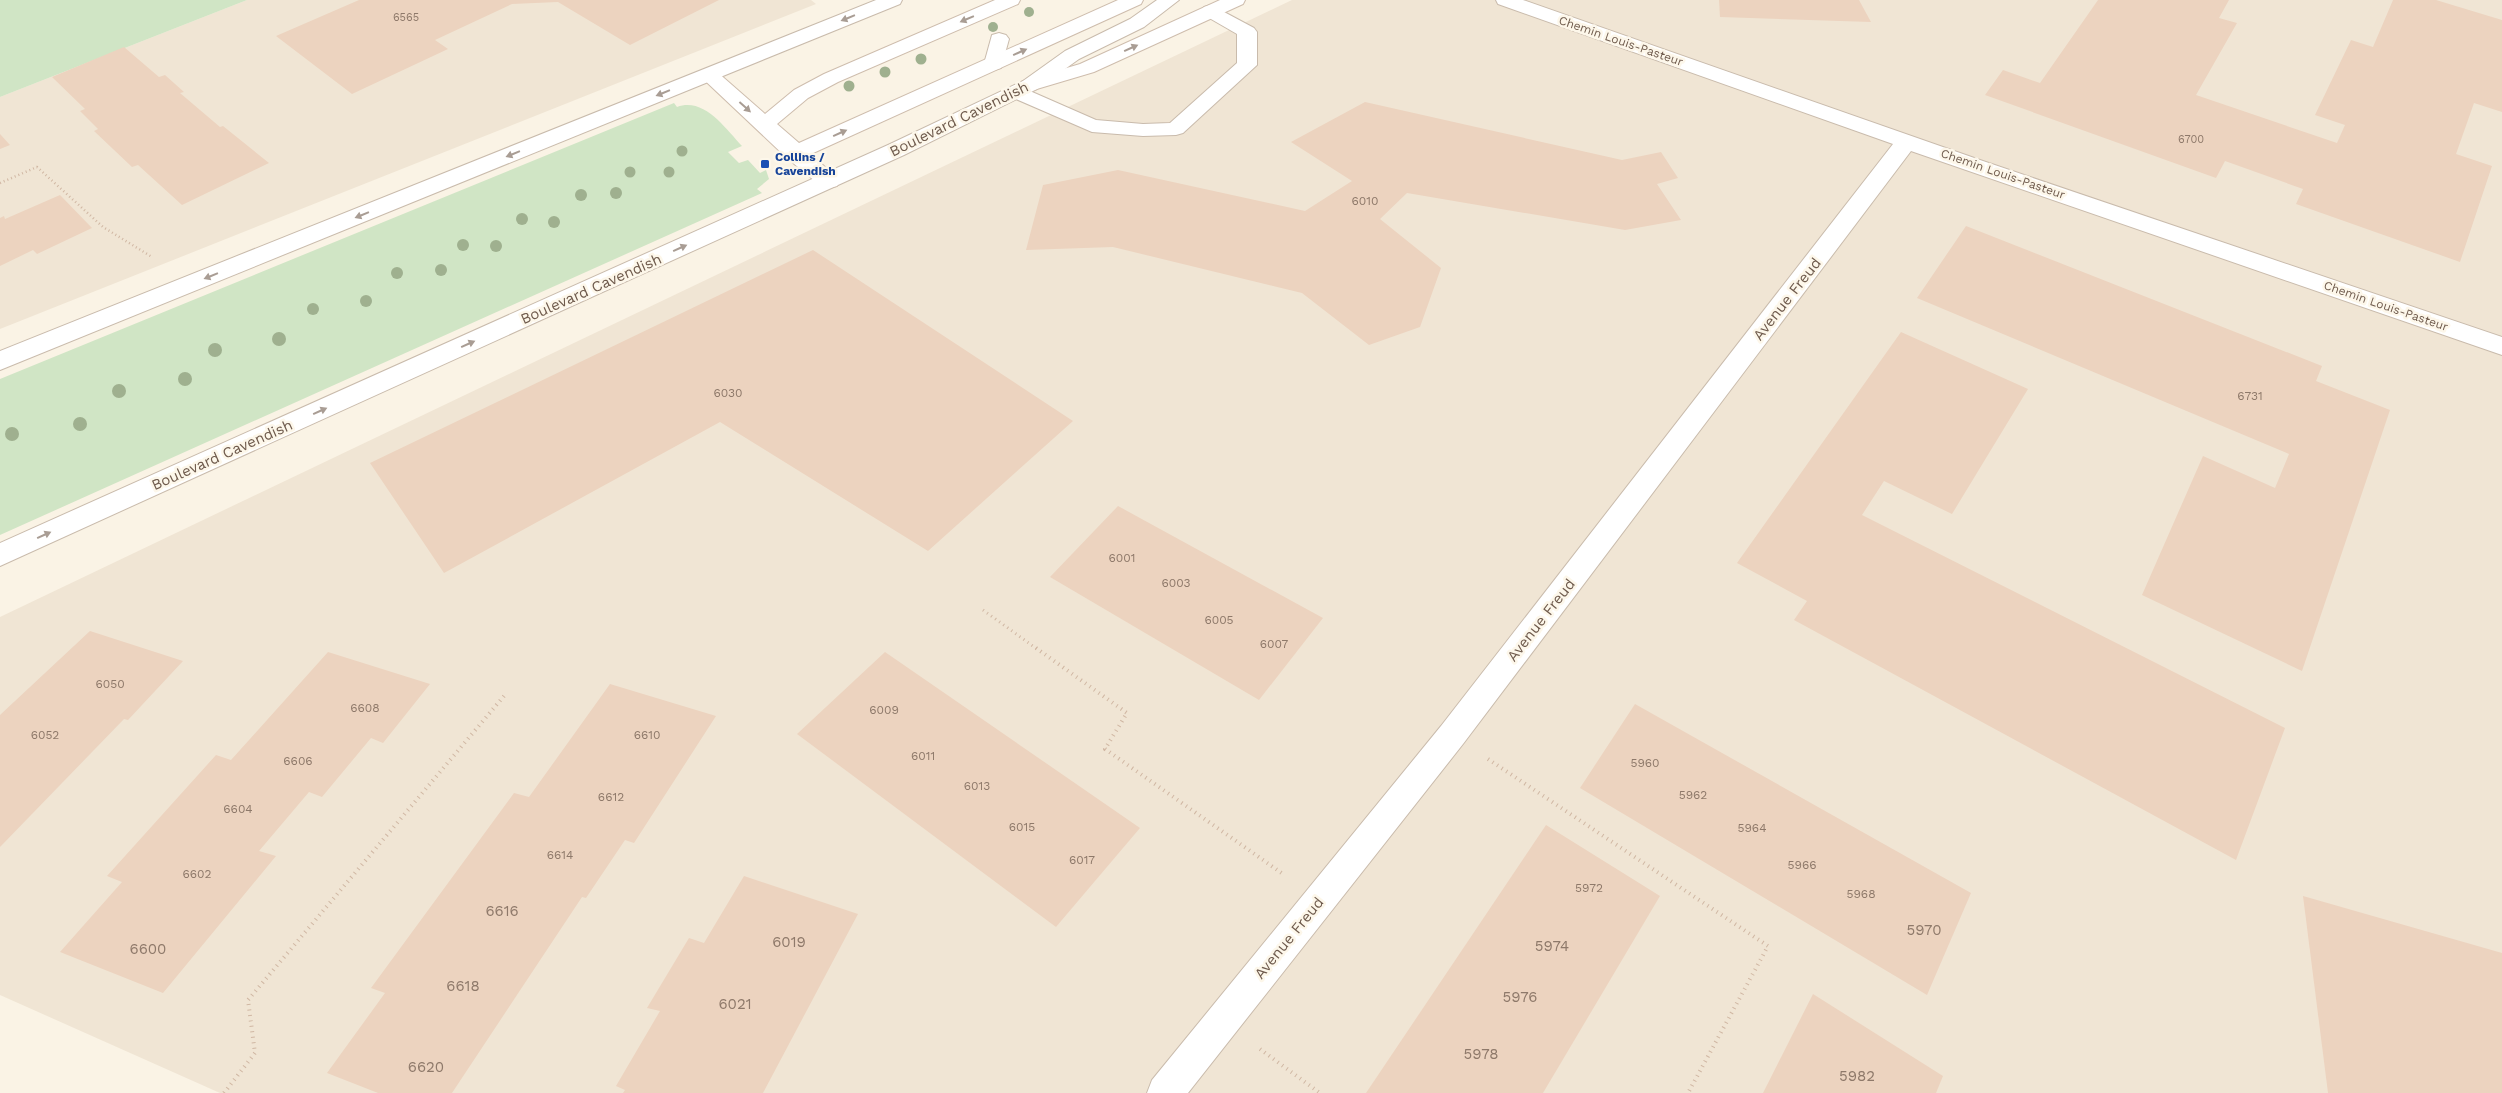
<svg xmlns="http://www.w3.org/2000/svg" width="2502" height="1093" font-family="'Work Sans',sans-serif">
	<rect width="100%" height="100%" fill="#faf3e5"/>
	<g fill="#f0e5d4">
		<path d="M247,0H811L816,4L0,329V97Z"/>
		<path d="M1292,0H2502V1093H220L0,995V617Z"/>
	</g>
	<g fill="#d0e5c5">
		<path d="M0,0H247L0,97Z"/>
		<path d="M674,103L677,107C704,97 725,128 742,146L728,152L739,163L748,160L760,173L766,170L769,179L757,189L762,193L0,535V379Z"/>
	</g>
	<g fill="#ecd3bf">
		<path d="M359,0H719L630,45L558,2L512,4L435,40L448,49L352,94L276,36Z"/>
		<path d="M1719,0H1859L1871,22L1720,17Z"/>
		<path d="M2098,0H2229L2219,18L2237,23L2196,95L2337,143L2345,125L2315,115L2351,40L2373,47L2393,0H2436L2502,20V112L2474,103L2456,154L2492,166L2460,262L2296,204L2303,189L2225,161L2216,178L1985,95L2003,70L2040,83Z"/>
		<path d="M124,47L159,77L165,75L184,92L180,93L220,127L223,126L269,163L182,205L138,165L132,167L94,131L98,129L80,111L85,109L52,77Z"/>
		<path d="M1365,102L1622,160L1661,152L1678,178L1657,184L1681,220L1625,230L1407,193L1380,219L1441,268L1420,327L1369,345L1302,293L1113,247L1026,250L1043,185L1118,170L1305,211L1352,181L1291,142Z"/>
		<path d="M0,134L10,145L0,149Z"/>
		<path d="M60,195L92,228L37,254L33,250L0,266V218L4,216L5,219Z"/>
		<path d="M1966,226L2322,366L2316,381L2390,410L2302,671L2142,595L2203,456L2275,488L2289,454L1917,298Z"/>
		<path d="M813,250L1073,421L928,551L720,422L444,573L370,463Z"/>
		<path d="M1901,332L2028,389L1952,514L1884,481L1862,515L2285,728L2236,860L1794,620L1807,601L1737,563Z"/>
		<path d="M1118,506L1323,618L1259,700L1050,577Z"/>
		<path d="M90,631L183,661L128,720L124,719L0,847V715Z"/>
		<path d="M328,652L430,684L383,743L371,738L322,797L309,792L259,851L276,856L163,993L60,952L122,882L107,876L216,755L231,760Z"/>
		<path d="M885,652L1140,828L1056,927L797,734Z"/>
		<path d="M610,684L716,716L634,843L625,840L586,898L582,897L452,1093H378L327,1073L385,993L371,988L514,793L529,797Z"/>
		<path d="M1635,704L1971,893L1927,995L1580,788Z"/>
		<path d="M1546,825L1660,896L1543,1093H1366Z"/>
		<path d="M744,876L858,914L763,1093H623L625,1090L616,1086L660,1011L647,1008L689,938L704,943Z"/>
		<path d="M2303,896L2502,953V1093H2328Z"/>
		<path d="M1813,994L1943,1076L1936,1093H1763Z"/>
	</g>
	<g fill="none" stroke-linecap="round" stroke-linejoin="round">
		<defs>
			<g id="service">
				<path d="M1211,5L1254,28L1257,32V65L1183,133L1176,135L1143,136L1092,132L1009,96L1006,92L1009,88L1016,86L1023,88L1096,120L1143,124L1170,123L1237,63V34L1204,15L1201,11L1204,7Z"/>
				<path d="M999,33L1006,35L1009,39L1001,68L994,70L987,68L984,64L992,35Z"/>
			</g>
			<g id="minor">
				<path d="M876,0H902L900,4L0,370V351Z"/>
				<path d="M1157,0H1179L1144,27L1079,59L1037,89L904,155L0,566V543L888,145L1023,81L1065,51L1130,19Z"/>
				<path d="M1496,0H1523L1980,160L2502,337V355L1911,151L1463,744L1188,1093H1147L1152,1080L1441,726L1893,144L1498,4Z"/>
			</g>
			<g id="secondary">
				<path d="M995,0H1020L1018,4L838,82L808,98L777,124L799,143L1118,0H1143L1141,4L811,154L840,181L837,186L829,188L821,186L787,158L699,75L702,71L709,69L716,71L765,114L794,90L824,74Z"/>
				<path d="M1220,0H1245L1243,4L1094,72L1030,91L1023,89L1020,85L1023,81L1080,64Z"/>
			</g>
		</defs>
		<use href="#service" stroke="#c9bbac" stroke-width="2"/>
		<use href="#minor" stroke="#c9bbac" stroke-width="2"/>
		<use href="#secondary" stroke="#cebdad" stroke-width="2"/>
		<path stroke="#d0b7a3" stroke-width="2.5" stroke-dasharray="1 3" stroke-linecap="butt" d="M0,183L37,167L103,227L152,257"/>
		<path stroke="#d0b7a3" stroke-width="3" stroke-dasharray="1 4" stroke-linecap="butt" d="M983,610L1037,649"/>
		<g stroke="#d0b7a3" stroke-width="4" stroke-dasharray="1 4.5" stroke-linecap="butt">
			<path d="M1036,648L1127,713L1105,749L1283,874"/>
			<path d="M1488,759L1768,946L1688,1093"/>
			<path d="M1260,1049L1320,1093"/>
			<path d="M224,1093L255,1053L248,1000L504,696"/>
		</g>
		<use href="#service" fill="#fff" fill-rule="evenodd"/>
		<use href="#minor" fill="#fff" fill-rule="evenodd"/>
		<use href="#secondary" fill="#fff" fill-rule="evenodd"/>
	</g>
	<g fill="#9fb08f">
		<circle cx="1029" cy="12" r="5"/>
		<circle cx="993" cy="27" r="5"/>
		<circle cx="921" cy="59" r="5.5"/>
		<circle cx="885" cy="72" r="5.5"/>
		<circle cx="849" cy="86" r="5.5"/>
		<circle cx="682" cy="151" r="5.5"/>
		<circle cx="630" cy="172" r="5.5"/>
		<circle cx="669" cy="172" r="5.5"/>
		<circle cx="616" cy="193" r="6"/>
		<circle cx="581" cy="195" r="6"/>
		<circle cx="522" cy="219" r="6"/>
		<circle cx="554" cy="222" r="6"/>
		<circle cx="463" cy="245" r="6"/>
		<circle cx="496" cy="246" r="6"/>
		<circle cx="441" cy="270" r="6"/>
		<circle cx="397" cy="273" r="6"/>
		<circle cx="366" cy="301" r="6"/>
		<circle cx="313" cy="309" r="6"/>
		<circle cx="279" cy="339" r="7"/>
		<circle cx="215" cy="350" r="7"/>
		<circle cx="185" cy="379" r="7"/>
		<circle cx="119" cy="391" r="7"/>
		<circle cx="80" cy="424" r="7"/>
		<circle cx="12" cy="434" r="7"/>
	</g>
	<defs><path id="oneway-solid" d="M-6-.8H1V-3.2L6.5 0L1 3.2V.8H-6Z" transform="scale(1.25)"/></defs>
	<g fill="#a99d94">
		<use href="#oneway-solid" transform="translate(848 18) rotate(158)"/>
		<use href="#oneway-solid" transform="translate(967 19) rotate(157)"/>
		<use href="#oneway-solid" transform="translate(1131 48) rotate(-24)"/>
		<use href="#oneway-solid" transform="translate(1020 52) rotate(-24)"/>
		<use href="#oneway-solid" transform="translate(663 93) rotate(158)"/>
		<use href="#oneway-solid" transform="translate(745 107) rotate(42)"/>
		<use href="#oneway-solid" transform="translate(840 133) rotate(-24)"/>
		<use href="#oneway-solid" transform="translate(513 154) rotate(158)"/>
		<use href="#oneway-solid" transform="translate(362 215) rotate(158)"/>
		<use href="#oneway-solid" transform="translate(680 248) rotate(-24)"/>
		<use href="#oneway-solid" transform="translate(211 276) rotate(158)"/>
		<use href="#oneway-solid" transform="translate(468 344) rotate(-24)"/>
		<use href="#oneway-solid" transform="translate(320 411) rotate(-24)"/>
		<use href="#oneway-solid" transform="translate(44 535) rotate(-24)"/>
	</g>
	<rect fill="#1a4fb4" stroke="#fdf7ea" stroke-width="2" x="760" y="159" width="10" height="10" rx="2.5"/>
	<g text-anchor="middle" stroke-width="5" stroke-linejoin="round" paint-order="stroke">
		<g font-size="11" fill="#8e796a">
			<text x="406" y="21">6565</text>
			<text x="2191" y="143">6700</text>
		</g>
		<g font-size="12" fill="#6f5b4d" stroke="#fdf7ea">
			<text transform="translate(1621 41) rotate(19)" y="4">Chemin Louis-Pasteur</text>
			<text transform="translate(2003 174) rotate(19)" y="4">Chemin Louis-Pasteur</text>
			<text transform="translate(2386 306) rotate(19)" y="4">Chemin Louis-Pasteur</text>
		</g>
		<g font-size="12" font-weight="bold" fill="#164399" stroke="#fdf7ea" text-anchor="start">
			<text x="775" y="161">Collins /<tspan x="775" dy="14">Cavendish</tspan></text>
		</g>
		<g font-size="12" fill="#8e796a">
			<text x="1365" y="205">6010</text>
			<text x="728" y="397">6030</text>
			<text x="2250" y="400">6731</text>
			<text x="1122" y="562">6001</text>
			<text x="1176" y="587">6003</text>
			<text x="1219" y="624">6005</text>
			<text x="1274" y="648">6007</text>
			<text x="110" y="688">6050</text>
			<text x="365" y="712">6608</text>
			<text x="884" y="714">6009</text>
			<text x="45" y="739">6052</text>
			<text x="647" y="739">6610</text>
			<text x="923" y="760">6011</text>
			<text x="298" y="765">6606</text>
			<text x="1645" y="767">5960</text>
			<text x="977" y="790">6013</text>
			<text x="1693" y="799">5962</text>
			<text x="611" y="801">6612</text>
			<text x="238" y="813">6604</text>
			<text x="1022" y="831">6015</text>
			<text x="1752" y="832">5964</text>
			<text x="560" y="859">6614</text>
			<text x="1082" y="864">6017</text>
			<text x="1802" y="869">5966</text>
			<text x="197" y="878">6602</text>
			<text x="1589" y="892">5972</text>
			<text x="1861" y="898">5968</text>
		</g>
		<g font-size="15" fill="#6f5b4d" stroke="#fdf7ea">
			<text transform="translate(959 119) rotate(-26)" y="5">Boulevard Cavendish</text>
			<text transform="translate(591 289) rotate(-24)" y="5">Boulevard Cavendish</text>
			<text transform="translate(1787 299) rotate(-52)" y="5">Avenue Freud</text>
			<text transform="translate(222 455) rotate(-24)" y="5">Boulevard Cavendish</text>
			<text transform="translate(1541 620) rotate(-52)" y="5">Avenue Freud</text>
			<text transform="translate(1289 938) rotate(-51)" y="5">Avenue Freud</text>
		</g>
		<g font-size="15" fill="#8e796a">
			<text x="502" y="916">6616</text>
			<text x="1924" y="935">5970</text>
			<text x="789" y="947">6019</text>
			<text x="1552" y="951">5974</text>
			<text x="148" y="954">6600</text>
			<text x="463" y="991">6618</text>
			<text x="1520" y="1002">5976</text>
			<text x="735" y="1009">6021</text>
			<text x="1481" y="1059">5978</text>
			<text x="426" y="1072">6620</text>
			<text x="1857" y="1081">5982</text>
		</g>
	</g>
</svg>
